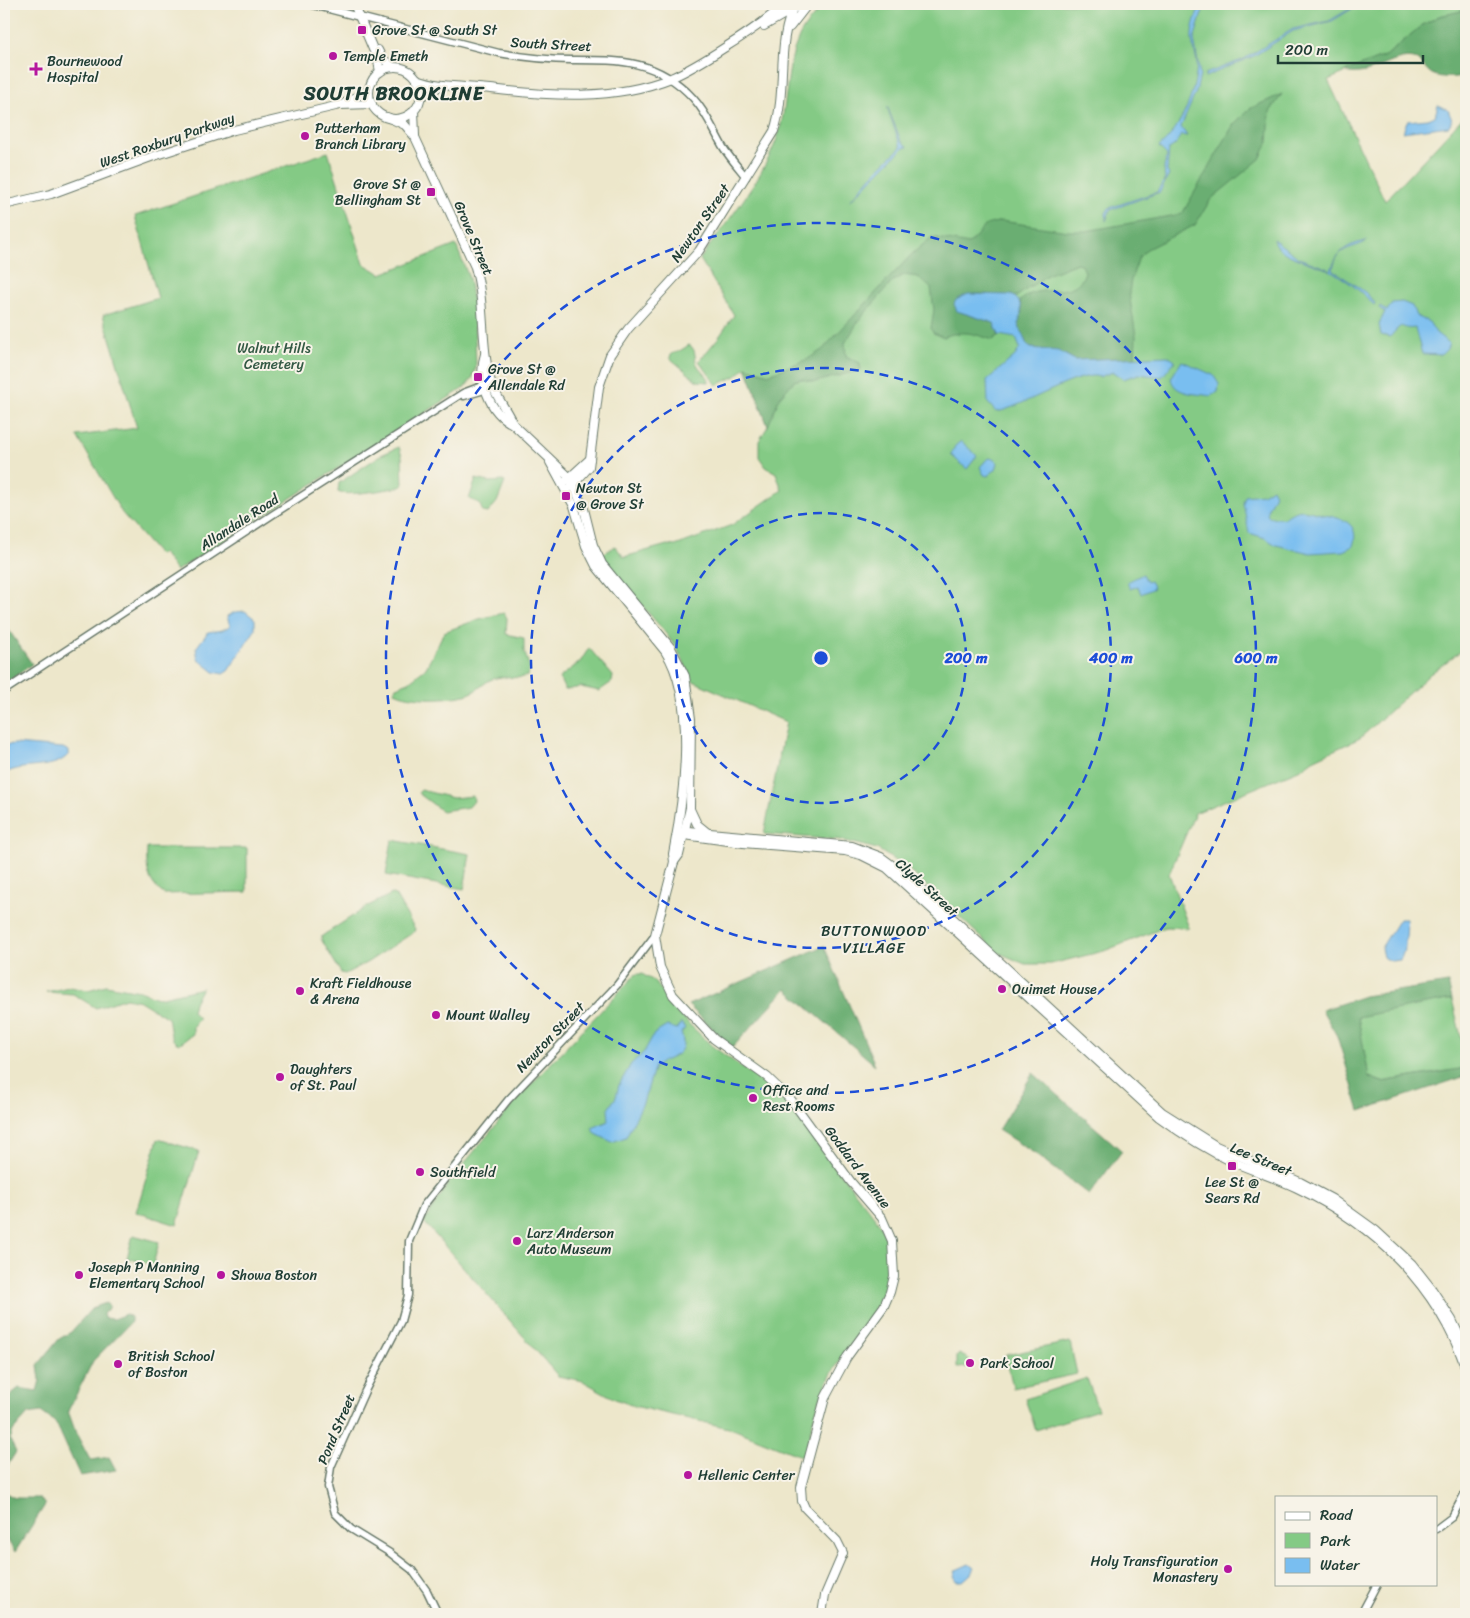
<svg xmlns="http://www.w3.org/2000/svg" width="1470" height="1618" font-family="Sriracha,sans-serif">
	<rect width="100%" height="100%" fill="#f7f3e8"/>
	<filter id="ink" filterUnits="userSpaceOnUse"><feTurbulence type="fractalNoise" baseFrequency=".02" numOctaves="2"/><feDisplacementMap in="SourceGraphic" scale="10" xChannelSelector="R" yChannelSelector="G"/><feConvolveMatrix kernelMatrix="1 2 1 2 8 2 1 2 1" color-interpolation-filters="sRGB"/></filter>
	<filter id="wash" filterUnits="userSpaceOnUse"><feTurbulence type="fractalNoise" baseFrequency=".0096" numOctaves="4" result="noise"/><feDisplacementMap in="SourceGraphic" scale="20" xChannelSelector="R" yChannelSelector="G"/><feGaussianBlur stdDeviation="1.12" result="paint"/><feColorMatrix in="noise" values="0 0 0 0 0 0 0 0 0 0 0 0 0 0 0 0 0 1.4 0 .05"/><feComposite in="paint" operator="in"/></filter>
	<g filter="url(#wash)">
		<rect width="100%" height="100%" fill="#ede7cb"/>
		<g fill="#84ca85" stroke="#52845c">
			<path d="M825,4H1466V10L1439,16L1421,26L1387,55L1328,80L1385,201L1466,114V647L1430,674L1360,738L1313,760L1301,769L1195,813L1169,874L1189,928L1166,927L1104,951L1051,964H1025L997,952L908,869L877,849L842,840L764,834L786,722L691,680C676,629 627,600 603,554L615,546L624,557L667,545L675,546L732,525L782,490L776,473L766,467L759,457V441L768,426L746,367L736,376L717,385L699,361L719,337L734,315L700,259C727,221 759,185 776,141C789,108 784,69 799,37C805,24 816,14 825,4Z"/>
			<path d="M328,152L364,264L381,274L456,245L469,278L474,309L476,367L472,379L464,388L176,571L163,553L159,555L122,513L77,436L137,428L103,315L158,298L135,216Z"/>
			<path d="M689,345C698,350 693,359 698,366C702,372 709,376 709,382L697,381L670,358L671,354L678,352Z"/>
			<path d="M399,447L402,456L403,486C393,489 345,497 338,492L339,483L381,455Z"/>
			<path d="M476,479L489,482L503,481L505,482L497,502L488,513L483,512L479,503L469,499Z"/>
			<path d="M504,613L507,618L506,634L524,638V651L530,668L527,676C516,680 507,675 496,678C486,680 482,687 473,692C459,700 406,701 394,691L396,687L409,682L426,668L444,632L479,619Z"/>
			<path d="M589,648L613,676L612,682L599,691L581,687L565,690L559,678L580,662Z"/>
			<path d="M421,790L453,798L473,796L474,801L469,807L442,811L418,793Z"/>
			<path d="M392,840L470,854L464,889L386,875Z"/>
			<path d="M147,848H247V892L164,894C147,883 146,867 147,848Z"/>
			<path d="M392,894L395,895L415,929L414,932L368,962L345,974L341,973L321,939L322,936L368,906Z"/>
			<path d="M636,974H642L654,981L689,1024L712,1046L765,1084L785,1102L876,1219C919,1282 854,1328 828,1381C821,1396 815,1412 811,1428C809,1437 807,1448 803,1457L733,1429L634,1406L615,1399L583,1381L558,1376L424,1222L449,1182L520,1096Z"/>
			<path d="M106,985L140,991L158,998L202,988L194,1002L192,1012L199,1018L193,1026V1034L179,1044C168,1040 171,1027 168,1018L140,1001L126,998L96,1008L73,994L46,992L69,987L88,990Z"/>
			<path d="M1452,999L1466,1058V1068L1382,1082L1369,1077L1357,1016Z"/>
			<path d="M158,1139L199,1151L177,1225L136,1212Z"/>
			<path d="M133,1235L159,1242L153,1265L127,1258Z"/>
			<path d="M1070,1342L1077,1374L1013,1388L1006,1355Z"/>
			<path d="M959,1354L969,1359L971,1367L957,1368V1356Z"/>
			<path d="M1087,1378L1098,1410L1036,1430L1025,1399Z"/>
		</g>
		<g fill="#6bae72" stroke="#457653">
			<path d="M1466,10V76C1456,77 1441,79 1432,74C1425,70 1423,61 1414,59C1393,54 1372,79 1344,72L1387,55L1421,26L1439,16Z"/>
			<path d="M1282,94L1270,112L1268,142L1260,159L1211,199L1195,225L1147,249L1139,257L1131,280L1129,293L1136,336L1135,358L1075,360L1064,354L1031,348L1027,345L1018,324L1022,313L1020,301C1025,297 1030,293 1037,292C1055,288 1078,295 1085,272L1082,265L1077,263L1047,275L1016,297L1012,295L973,294L956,300L960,312L994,323L999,335L993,340C974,334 963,329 944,337L933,333L931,328L934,310L931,288L918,277L904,275L893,281L860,319L845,343L846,356L860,363L861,370L815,382L801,379L794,381L780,397L768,426L746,367L769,374L808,359L822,350L912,254L932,237L969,244L986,225L1001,221L1068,231H1086L1182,214L1234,124L1249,109Z"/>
			<path d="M4,623L32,664L4,685Z"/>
			<path d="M824,946L875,1065L786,989L732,1048L688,1005Z"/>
			<path d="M1448,983L1452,999L1358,1017L1369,1077L1382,1082L1466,1068V1076L1360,1111L1337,1036L1322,1010L1364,996Z"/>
			<path d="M1033,1073L1122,1151L1089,1195L1037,1155L998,1130Z"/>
			<path d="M106,1303L110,1307L103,1314L104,1318L113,1319L126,1314L131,1317V1322L93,1361L68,1411L76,1433L89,1458L92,1460L109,1457L116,1470L80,1476L56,1423L41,1412L28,1414L13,1431L10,1440L16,1452L4,1471V1404L6,1398L19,1388L37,1391L40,1380L38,1365L59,1339L71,1332L92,1308Z"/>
			<path d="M4,1492L15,1498H40L45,1505L15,1552L8,1541L4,1540Z"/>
		</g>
		<g fill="#79bef0" stroke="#4c7e92">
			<path d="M1203,4H1205L1194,39L1200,75L1196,92L1181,127L1187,136L1181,135L1175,145L1169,149L1167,171L1169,175L1160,192L1110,210L1106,221V213L1109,208L1157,192L1165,179L1164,168L1167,155L1159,147C1181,129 1196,92 1197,64C1197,56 1193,49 1192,41C1191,28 1196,13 1203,4Z"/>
			<path d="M1358,4H1360L1332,21L1293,31L1254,56L1205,77V74L1244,59L1293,29L1329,21Z"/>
			<path d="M1438,105L1448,110L1452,120L1449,126L1403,132L1407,121L1428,119L1435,116Z"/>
			<path d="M887,106L901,141L908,147L903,148L849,202L871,176L901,147Z"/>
			<path d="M1273,239L1299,258L1331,270C1339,248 1347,246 1368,240C1353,251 1337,244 1333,270L1365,292L1375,303L1374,305C1362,292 1348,281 1333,272C1319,264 1276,257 1273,239Z"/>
			<path d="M968,294L1012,295C1023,302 1023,313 1018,324L1027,345L1031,348L1058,351L1075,360L1168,356L1175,361L1162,377L1139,374L1123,379L1113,372L1099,377C1083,369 1019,409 996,412L988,403L987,380L1015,356L1020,348L1016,338L999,335L994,323L957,311L954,304L956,300Z"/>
			<path d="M1402,302L1412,306L1416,316L1429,322L1436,333L1449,343L1447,349L1441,355L1422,354L1415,328C1398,331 1406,318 1390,337L1381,335L1379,324L1385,312L1379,308L1380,306L1387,311L1392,303Z"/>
			<path d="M1182,361L1213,375L1219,384L1218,392L1210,396C1198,393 1174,396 1171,378Z"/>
			<path d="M961,441L977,456L967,469L951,455L955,446Z"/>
			<path d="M988,458L995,459L998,463L996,469L988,476L984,475L980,467Z"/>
			<path d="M1272,488L1275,494L1267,510L1268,516C1289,522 1283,515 1297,511C1304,509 1311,512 1317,513C1334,518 1362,518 1353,546L1343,551L1310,553L1276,545L1265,538L1249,533L1243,503L1245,496L1263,494Z"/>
			<path d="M1143,574L1147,582L1150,581L1154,588L1141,594L1138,586L1130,589L1127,582Z"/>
			<path d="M245,611L255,619V630L228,671L223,674L214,672L198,659L196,648L208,632L222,630L230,626L227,616L235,612Z"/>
			<path d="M15,744L63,748L69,751V754C54,772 23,762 4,774V745Z"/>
			<path d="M1399,919H1406C1408,928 1405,953 1400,960L1391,961L1383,957L1381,948Z"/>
			<path d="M681,1023L685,1028L681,1033C690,1057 667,1057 655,1066L643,1103L626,1137L612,1142L596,1134L592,1128L609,1121L608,1109L616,1097L619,1085L631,1064L644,1052L654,1034L667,1026L677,1029Z"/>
			<path d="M969,1564L974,1568L971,1574L963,1581H957L954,1576L956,1570Z"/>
		</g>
	</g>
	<g filter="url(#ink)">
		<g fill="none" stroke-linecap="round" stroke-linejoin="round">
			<defs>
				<g id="minor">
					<path d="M309,4L499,53C523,57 547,60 571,60C619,60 657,59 693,98C707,113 713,130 723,147C730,158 738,167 746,177"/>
					<path d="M464,396L481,391L487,387"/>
					<path d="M4,691L272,515L463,393L487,384"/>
					<path d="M1436,1529L1452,1517L1466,1491"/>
					<path d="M438,1614L427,1591L412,1570L390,1553L351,1529L335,1513L328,1487L331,1467L365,1391L401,1321L408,1295L409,1241L424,1205L508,1100L617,985L655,935"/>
					<path d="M1361,1614L1377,1584"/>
				</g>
				<g id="major">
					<path d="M354,4L378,61L380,72"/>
					<path d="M764,26L802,4"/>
					<path d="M790,27L808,4"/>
					<path d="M378,50L382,58L393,67"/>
					<circle cx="395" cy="93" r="26"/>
					<path d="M417,79C440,88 467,86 491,89C550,96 614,101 671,78C689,70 707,59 724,48C745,35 766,21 785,4"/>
					<path d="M420,97L442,85"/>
					<path d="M345,103L369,90"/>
					<path d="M414,110L415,136"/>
					<path d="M387,117L405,125L415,137L475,267C486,305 480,345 491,382C496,397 507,410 513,424"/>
					<path d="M4,205L51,194L151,157L234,130L340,105L372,104"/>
					<path d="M485,354C477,378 489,413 513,424L570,478L584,509L593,545L602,564L671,648L685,676L691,719L690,808L679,855L674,862"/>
					<path d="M550,462L574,506L586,546L596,566L665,651C697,700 684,798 673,854L674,862L655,935L660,967L673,995L714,1039L767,1077L792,1101L851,1182L882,1218L892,1241L894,1276L890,1292L884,1306L847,1357L825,1398L801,1487L802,1501L805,1508L837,1541L843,1553L825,1595L822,1614"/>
					<path d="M567,480L590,459"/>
					<path d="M571,487L589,467L599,387L610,355L628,329L699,251L774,131C788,90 775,43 795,4"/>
					<path d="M690,809L697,824L708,833"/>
					<path d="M688,831L852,846L881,857L907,876L1162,1112L1216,1146L1300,1182L1332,1199L1375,1230L1412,1264L1431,1288L1452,1320L1466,1350"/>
					<path d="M677,834L743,843L845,851L861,855L887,868L1159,1117C1182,1134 1207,1150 1233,1162C1254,1171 1276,1178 1297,1188C1375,1225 1438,1286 1466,1369"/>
				</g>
			</defs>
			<use href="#minor" stroke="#677869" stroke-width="9"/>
			<use href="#major" stroke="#677869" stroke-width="10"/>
			<use href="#minor" stroke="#fff" stroke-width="6"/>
			<use href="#major" stroke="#fff" stroke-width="8"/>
		</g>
	</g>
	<g fill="none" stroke="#1d4ed8" stroke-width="2.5" stroke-dasharray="9 6">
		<circle cx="821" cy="658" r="145"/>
		<circle cx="821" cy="658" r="290"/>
		<circle cx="821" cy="658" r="435"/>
	</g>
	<g fill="#b5179e" stroke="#f7f3e8" stroke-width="2">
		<rect x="357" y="25" width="10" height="10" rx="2.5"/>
		<circle cx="333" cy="56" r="5"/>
		<path d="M33.5 61.5h5v5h5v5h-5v5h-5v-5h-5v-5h5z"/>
		<circle cx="305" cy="136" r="5"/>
		<rect x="426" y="187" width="10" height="10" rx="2.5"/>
		<rect x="473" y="372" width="10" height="10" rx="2.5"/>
		<rect x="561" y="491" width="10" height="10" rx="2.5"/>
		<circle cx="1002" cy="989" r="5"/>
		<circle cx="300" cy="991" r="5"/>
		<circle cx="436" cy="1015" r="5"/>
		<circle cx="280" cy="1077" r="5"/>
		<circle cx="753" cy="1098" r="5"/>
		<rect x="1227" y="1161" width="10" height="10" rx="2.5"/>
		<circle cx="420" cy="1172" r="5"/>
		<circle cx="517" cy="1241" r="5"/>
		<circle cx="79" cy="1275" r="5"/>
		<circle cx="221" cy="1275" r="5"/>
		<circle cx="970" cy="1363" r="5"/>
		<circle cx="118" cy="1364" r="5"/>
		<circle cx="688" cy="1475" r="5"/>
		<circle cx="1228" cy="1569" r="5"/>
	</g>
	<g text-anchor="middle" stroke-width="4" stroke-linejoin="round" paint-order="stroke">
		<g font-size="14" fill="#1f3d34" stroke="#f7f3e8" text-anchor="start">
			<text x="372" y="35">Grove St @ South St</text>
			<text x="343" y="61">Temple Emeth</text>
			<text x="47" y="66">Bournewood<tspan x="47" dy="16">Hospital</tspan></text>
			<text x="315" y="133">Putterham<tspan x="315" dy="16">Branch Library</tspan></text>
			<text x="421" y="189" text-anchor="end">Grove St @<tspan x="421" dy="16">Bellingham St</tspan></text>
			<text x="488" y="374">Grove St @<tspan x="488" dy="16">Allendale Rd</tspan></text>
			<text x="576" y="493">Newton St<tspan x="576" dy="16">@ Grove St</tspan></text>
			<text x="310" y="988">Kraft Fieldhouse<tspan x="310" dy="16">&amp; Arena</tspan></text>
			<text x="1012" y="994">Ouimet House</text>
			<text x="446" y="1020">Mount Walley</text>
			<text x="290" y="1074">Daughters<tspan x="290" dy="16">of St. Paul</tspan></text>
			<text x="763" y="1095">Office and<tspan x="763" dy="16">Rest Rooms</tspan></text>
			<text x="430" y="1177">Southfield</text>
			<text x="1232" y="1187" text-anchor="middle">Lee St @<tspan x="1232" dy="16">Sears Rd</tspan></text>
			<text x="527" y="1238">Larz Anderson<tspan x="527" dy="16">Auto Museum</tspan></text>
			<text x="89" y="1272">Joseph P Manning<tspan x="89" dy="16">Elementary School</tspan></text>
			<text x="231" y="1280">Showa Boston</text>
			<text x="128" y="1361">British School<tspan x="128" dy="16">of Boston</tspan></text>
			<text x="980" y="1368">Park School</text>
			<text x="698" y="1480">Hellenic Center</text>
			<text x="1218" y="1566" text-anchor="end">Holy Transfiguration<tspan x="1218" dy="16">Monastery</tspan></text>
		</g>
		<g font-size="14" fill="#1f3d34" stroke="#f7f3e8">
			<text transform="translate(551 44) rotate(3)" y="5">South Street</text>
			<text transform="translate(167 140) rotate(-19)" y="5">West Roxbury Parkway</text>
			<text transform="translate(700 223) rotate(-55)" y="5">Newton Street</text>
			<text transform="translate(474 238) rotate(67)" y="5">Grove Street</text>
			<text transform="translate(239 522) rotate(-33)" y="5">Allandale Road</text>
			<text transform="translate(927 887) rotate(42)" y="5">Clyde Street</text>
			<text transform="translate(550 1037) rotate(-46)" y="5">Newton Street</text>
			<text transform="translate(1261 1159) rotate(23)" y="5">Lee Street</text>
			<text transform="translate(858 1167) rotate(53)" y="5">Goddard Avenue</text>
			<text transform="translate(336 1429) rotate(-67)" y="5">Pond Street</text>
		</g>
		<g font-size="14" fill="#335944" stroke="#f7f3e8">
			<text x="274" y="353">Walnut Hills<tspan x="274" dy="16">Cemetery</tspan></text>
		</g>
		<g font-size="15" letter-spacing="1" fill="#1f3d34" stroke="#f7f3e8">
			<text x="874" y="936">BUTTONWOOD<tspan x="874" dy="17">VILLAGE</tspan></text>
		</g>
		<g font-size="19" font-weight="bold" letter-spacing="1" fill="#1f3d34" stroke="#f7f3e8">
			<text x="394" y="100">SOUTH BROOKLINE</text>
		</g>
	</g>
	<circle cx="821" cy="658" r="8" fill="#1d4ed8" stroke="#f7f3e8" stroke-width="2.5"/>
	<g font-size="15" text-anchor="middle" font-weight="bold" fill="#1d4ed8" stroke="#f7f3e8" stroke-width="4" stroke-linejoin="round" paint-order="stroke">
		<text x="966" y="663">200 m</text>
		<text x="1111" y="663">400 m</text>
		<text x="1256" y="663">600 m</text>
	</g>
	<rect width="1470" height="1618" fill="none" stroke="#f7f3e8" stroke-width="20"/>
	<rect x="1275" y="1496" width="162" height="90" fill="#f7f3e8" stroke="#a1aaa0"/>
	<rect x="1285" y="1512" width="25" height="8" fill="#ffffff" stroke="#a1aaa0"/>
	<text x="1320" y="1520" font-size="15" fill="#1f3d34">Road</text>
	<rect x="1285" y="1533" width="25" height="15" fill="#84ca85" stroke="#a1aaa0"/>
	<text x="1320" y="1546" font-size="15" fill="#1f3d34">Park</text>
	<rect x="1285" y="1558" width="25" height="15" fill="#79bef0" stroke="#a1aaa0"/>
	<text x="1320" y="1570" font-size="15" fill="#1f3d34">Water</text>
	<path d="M1278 55v8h145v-8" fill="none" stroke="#1f3d34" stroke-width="2.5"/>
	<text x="1285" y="55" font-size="15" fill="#1f3d34" stroke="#f7f3e8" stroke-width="4" paint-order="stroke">200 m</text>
</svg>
